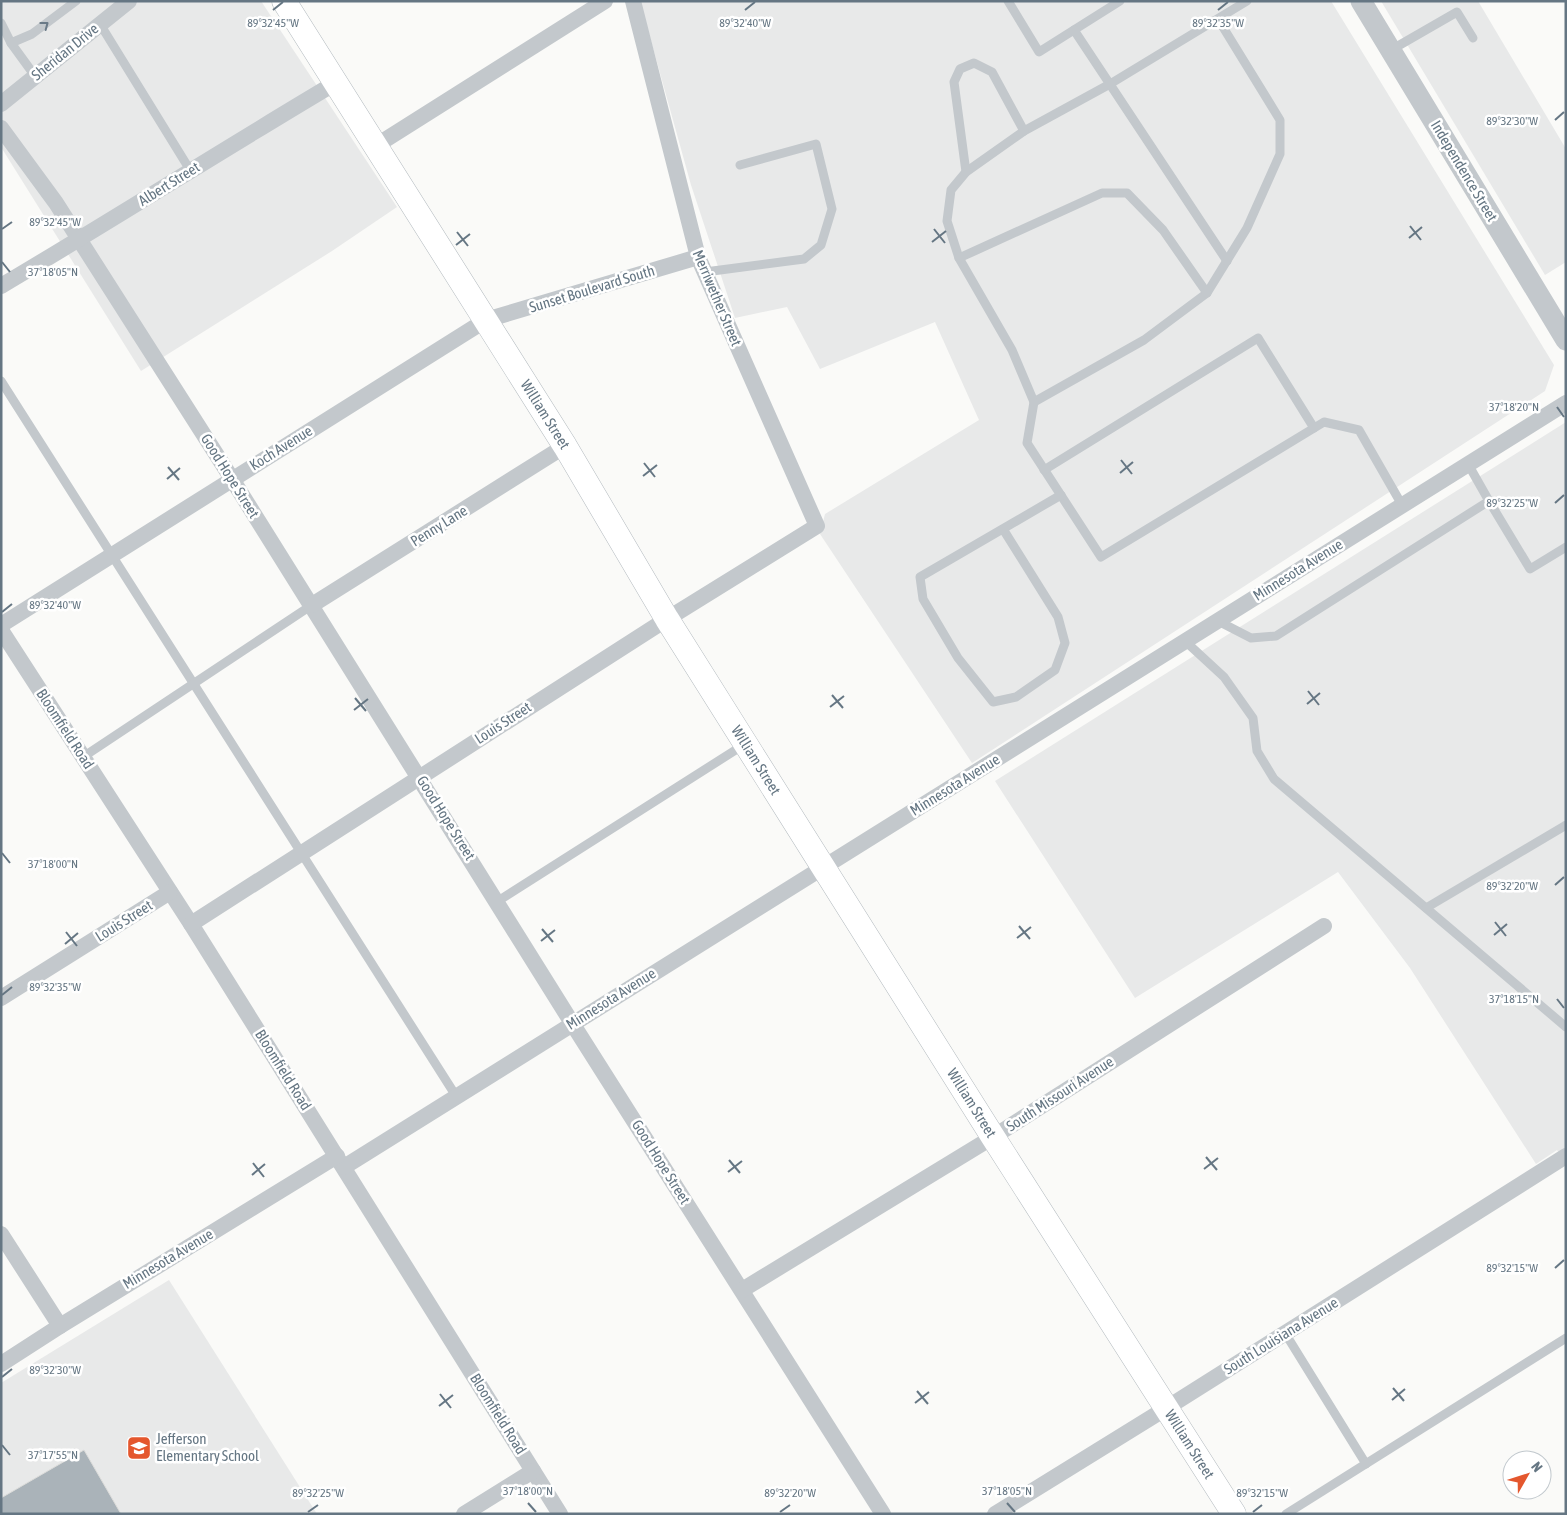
<svg xmlns="http://www.w3.org/2000/svg" width="1567" height="1515" font-family="'Asap Condensed',sans-serif">
	<rect width="100%" height="100%" fill="#fafaf8"/>
	<g fill="#e8e9e9">
		<path d="M1,1H261L397,207L332,251L141,371L1,147Z"/>
		<path d="M640,1H1331L1554,365L1545,391L972,763L820,534L825,514L979,420L935,322L820,369L787,307L735,318L691,185Z"/>
		<path d="M1381,1H1478L1566,149V262L1545,275Z"/>
		<path d="M1566,422V1163L1557,1150L1536,1164L1410,968L1338,872L1135,998L995,781Z"/>
		<path d="M169,1280L317,1514H1V1383Z"/>
	</g>
	<path fill="#aab3b9" stroke="#dcdcda" d="M84,1450L121,1514H1V1498Z"/>
	<g fill="none" stroke-linecap="round" stroke-linejoin="round">
		<defs>
			<g id="secondary">
				<path id="s1" d="M284,1L565,446L667,619L993,1137L1234,1514"/>
			</g>
		</defs>
		<use href="#secondary" stroke="#b3babf" stroke-width="25"/>
		<g stroke="#c3c8cc" stroke-width="9">
			<path d="M1008,1L1039,52L1120,1"/>
			<path d="M1218,19L1280,120V154L1247,228L1207,293L1144,340L1034,402L1012,350L959,258L947,221L951,190L966,172L1024,131L1110,84L1247,1"/>
			<path d="M1,23L11,43L35,76"/>
			<path d="M100,24L190,170"/>
			<path d="M1074,30L1227,261"/>
			<path d="M11,43L32,34L76,1"/>
			<path d="M1391,50L1457,12L1473,38"/>
			<path d="M966,172L954,82L960,69L974,63L992,72L1024,131"/>
			<path d="M959,258L1102,193H1127L1163,230L1207,293"/>
			<path d="M705,272L804,259L821,245L832,209L816,144L740,165"/>
			<path d="M1,381L456,1096"/>
			<path d="M1034,402L1027,443L1101,557L1324,422L1359,430L1402,505"/>
			<path d="M1044,470L1258,338L1314,428"/>
			<path d="M1489,501L1530,569L1566,547"/>
			<path d="M1003,529L1058,617L1065,643L1055,670L1016,697L993,702L958,658L923,599L920,577L1061,495"/>
			<path d="M1218,621L1251,638L1276,636L1489,501L1468,464"/>
			<path d="M1185,641L1224,677L1253,718L1257,751L1274,779L1566,1027"/>
			<path d="M83,757L312,605"/>
			<path d="M498,901L745,744"/>
			<path d="M1426,908L1566,825"/>
			<path d="M1285,1333L1366,1464"/>
			<path d="M1286,1514L1566,1338"/>
		</g>
		<g stroke="#c3c8cc" stroke-width="16">
			<path d="M1,104L129,1"/>
			<path d="M1,128L56,203L232,479L572,1023L883,1514"/>
			<path d="M377,145L605,1"/>
			<path d="M1,286C114,219 224,149 337,82"/>
			<path d="M312,605L565,446"/>
			<path d="M1,625L486,320L698,257"/>
			<path d="M1,630L191,924L560,1514"/>
			<path d="M191,924L667,619L817,526L698,257L633,1"/>
			<path d="M1,998L170,892"/>
			<path d="M344,1167L1566,403"/>
			<path d="M1,1234L60,1326"/>
			<path d="M742,1290L993,1137L1324,926"/>
			<path d="M1,1364L60,1326L337,1156"/>
			<path d="M464,1514L533,1471"/>
			<path d="M995,1514L1165,1409L1566,1156"/>
		</g>
		<path stroke="#c3c8cc" stroke-width="21" d="M1361,1L1566,340"/>
		<use href="#secondary" stroke="#fff" stroke-width="24"/>
	</g>
	<defs><path id="oneway-chevron" d="M-2-3.5L2.5 0L-2 3.5" fill="none" stroke-width="1.6" stroke-linecap="round" stroke-linejoin="round" transform="scale(1.25)"/></defs>
	<use stroke="#6a7a87" href="#oneway-chevron" transform="translate(45 25) rotate(-37)"/>
	<path fill="none" stroke="#657683" stroke-width="2" d="M273,10L283,2M745,10L755,2M1218,10L1228,2M1555,120L1564,112M1410,226L1421,240M2,229L12,222M934,229L945,243M457,232L468,246M1409,238L1422,227M932,242L946,231M456,245L470,234M2,262L10,272M1557,407L1564,417M1121,460L1132,474M644,463L655,477M168,467L179,480M1120,473L1133,462M643,476L657,465M167,479L180,468M1555,503L1564,495M2,612L12,604M1308,691L1319,705M832,695L843,708M355,698L366,711M1307,704L1320,693M830,707L844,696M354,710L368,699M2,853L10,863M1555,885L1564,877M1495,922L1506,936M1019,926L1030,939M542,929L553,942M66,932L77,946M1494,935L1507,924M1017,938L1031,927M541,941L555,930M65,944L78,933M2,995L12,987M1557,999L1564,1008M1206,1157L1217,1170M729,1160L740,1173M253,1163L264,1177M1204,1169L1218,1158M728,1172L742,1161M252,1175L265,1164M1555,1268L1564,1260M2,1377L12,1369M1393,1388L1404,1401M917,1391L928,1404M440,1394L451,1408M1392,1400L1405,1389M915,1403L929,1392M439,1406L453,1395M2,1445L10,1455M528,1503L536,1512M1007,1503L1015,1512M308,1512L318,1505M780,1512L790,1505M1253,1512L1262,1505"/>
	<defs>
		<symbol id="school-square" viewBox="-11 -11 22 22"><rect x="-9" y="-9" width="18" height="18" rx="4" fill="#e4572e" stroke="#fff"/><path d="M0-5L7-2L0 1L-7-2ZM-4 1L0 2.5L4 1V4Q0 6-4 4Z" fill="#fff"/></symbol>
	</defs>
	<g fill-rule="evenodd">
		<use href="#school-square" x="125" y="1434" width="28" height="28"/>
	</g>
	<g text-anchor="middle" stroke-width="5" stroke-linejoin="round" paint-order="stroke">
		<g font-size="15" fill="#657683" stroke="#fff">
			<text transform="translate(65 52) rotate(-39)" y="5">Sheridan Drive</text>
			<text transform="translate(1464 171) rotate(59)" y="5">Independence Street</text>
			<text transform="translate(169 184) rotate(-32)" y="5">Albert Street</text>
			<text transform="translate(592 289) rotate(-17)" y="5">Sunset Boulevard South</text>
			<text transform="translate(717 298) rotate(67)" y="5">Merriwether Street</text>
			<text dy="5" stroke="none"><textPath href="#s1" startOffset="489">William Street</textPath></text>
			<text transform="translate(281 448) rotate(-32)" y="5">Koch Avenue</text>
			<text transform="translate(230 476) rotate(58)" y="5">Good Hope Street</text>
			<text transform="translate(439 526) rotate(-32)" y="5">Penny Lane</text>
			<text transform="translate(1298 570) rotate(-32)" y="5">Minnesota Avenue</text>
			<text transform="translate(503 723) rotate(-33)" y="5">Louis Street</text>
			<text transform="translate(65 729) rotate(57)" y="5">Bloomfield Road</text>
			<text dy="5" stroke="none"><textPath href="#s1" startOffset="894">William Street</textPath></text>
			<text transform="translate(955 785) rotate(-32)" y="5">Minnesota Avenue</text>
			<text transform="translate(446 818) rotate(58)" y="5">Good Hope Street</text>
			<text transform="translate(124 921) rotate(-32)" y="5">Louis Street</text>
			<text transform="translate(611 999) rotate(-32)" y="5">Minnesota Avenue</text>
			<text transform="translate(283 1070) rotate(58)" y="5">Bloomfield Road</text>
			<text transform="translate(1060 1094) rotate(-33)" y="5">South Missouri Avenue</text>
			<text dy="5" stroke="none"><textPath href="#s1" startOffset="1299">William Street</textPath></text>
			<text transform="translate(661 1162) rotate(58)" y="5">Good Hope Street</text>
			<text transform="translate(168 1259) rotate(-31)" y="5">Minnesota Avenue</text>
			<text transform="translate(1281 1336) rotate(-32)" y="5">South Louisiana Avenue</text>
			<text transform="translate(498 1414) rotate(58)" y="5">Bloomfield Road</text>
			<text dy="5" stroke="none"><textPath href="#s1" startOffset="1704">William Street</textPath></text>
		</g>
		<g font-size="15" fill="#657683" stroke="#fff" text-anchor="start">
			<text x="156" y="1444">Jefferson<tspan x="156" dy="17">Elementary School</tspan></text>
		</g>
	</g>
	<g font-size="12" text-anchor="middle" fill="#657683" stroke="#fff" stroke-width="5" stroke-linejoin="round" paint-order="stroke">
		<text x="745" y="27">89°32'40"W</text>
		<text x="273" y="27">89°32'45"W</text>
		<text x="1218" y="27">89°32'35"W</text>
		<text x="1512" y="125">89°32'30"W</text>
		<text x="55" y="226">89°32'45"W</text>
		<text x="53" y="276">37°18'05"N</text>
		<text x="1514" y="411">37°18'20"N</text>
		<text x="1512" y="507">89°32'25"W</text>
		<text x="55" y="609">89°32'40"W</text>
		<text x="53" y="868">37°18'00"N</text>
		<text x="1512" y="890">89°32'20"W</text>
		<text x="55" y="991">89°32'35"W</text>
		<text x="1514" y="1003">37°18'15"N</text>
		<text x="1512" y="1272">89°32'15"W</text>
		<text x="55" y="1374">89°32'30"W</text>
		<text x="53" y="1459">37°17'55"N</text>
		<text x="528" y="1495">37°18'00"N</text>
		<text x="1007" y="1495">37°18'05"N</text>
		<text x="318" y="1497">89°32'25"W</text>
		<text x="790" y="1497">89°32'20"W</text>
		<text x="1262" y="1497">89°32'15"W</text>
	</g>
	<rect width="1567" height="1515" fill="none" stroke="#657683" stroke-width="5"/>
	<g transform="translate(1527 1475) rotate(51)"><circle r="24" fill="#ffffff" stroke="#c1c8cd"/>
	<path d="M0-4L9 19L0 12L-9 19Z" fill="#e4572e"/>
	<text y="-8" font-size="14" font-weight="bold" text-anchor="middle" fill="#657683">N</text>
	</g>
</svg>
